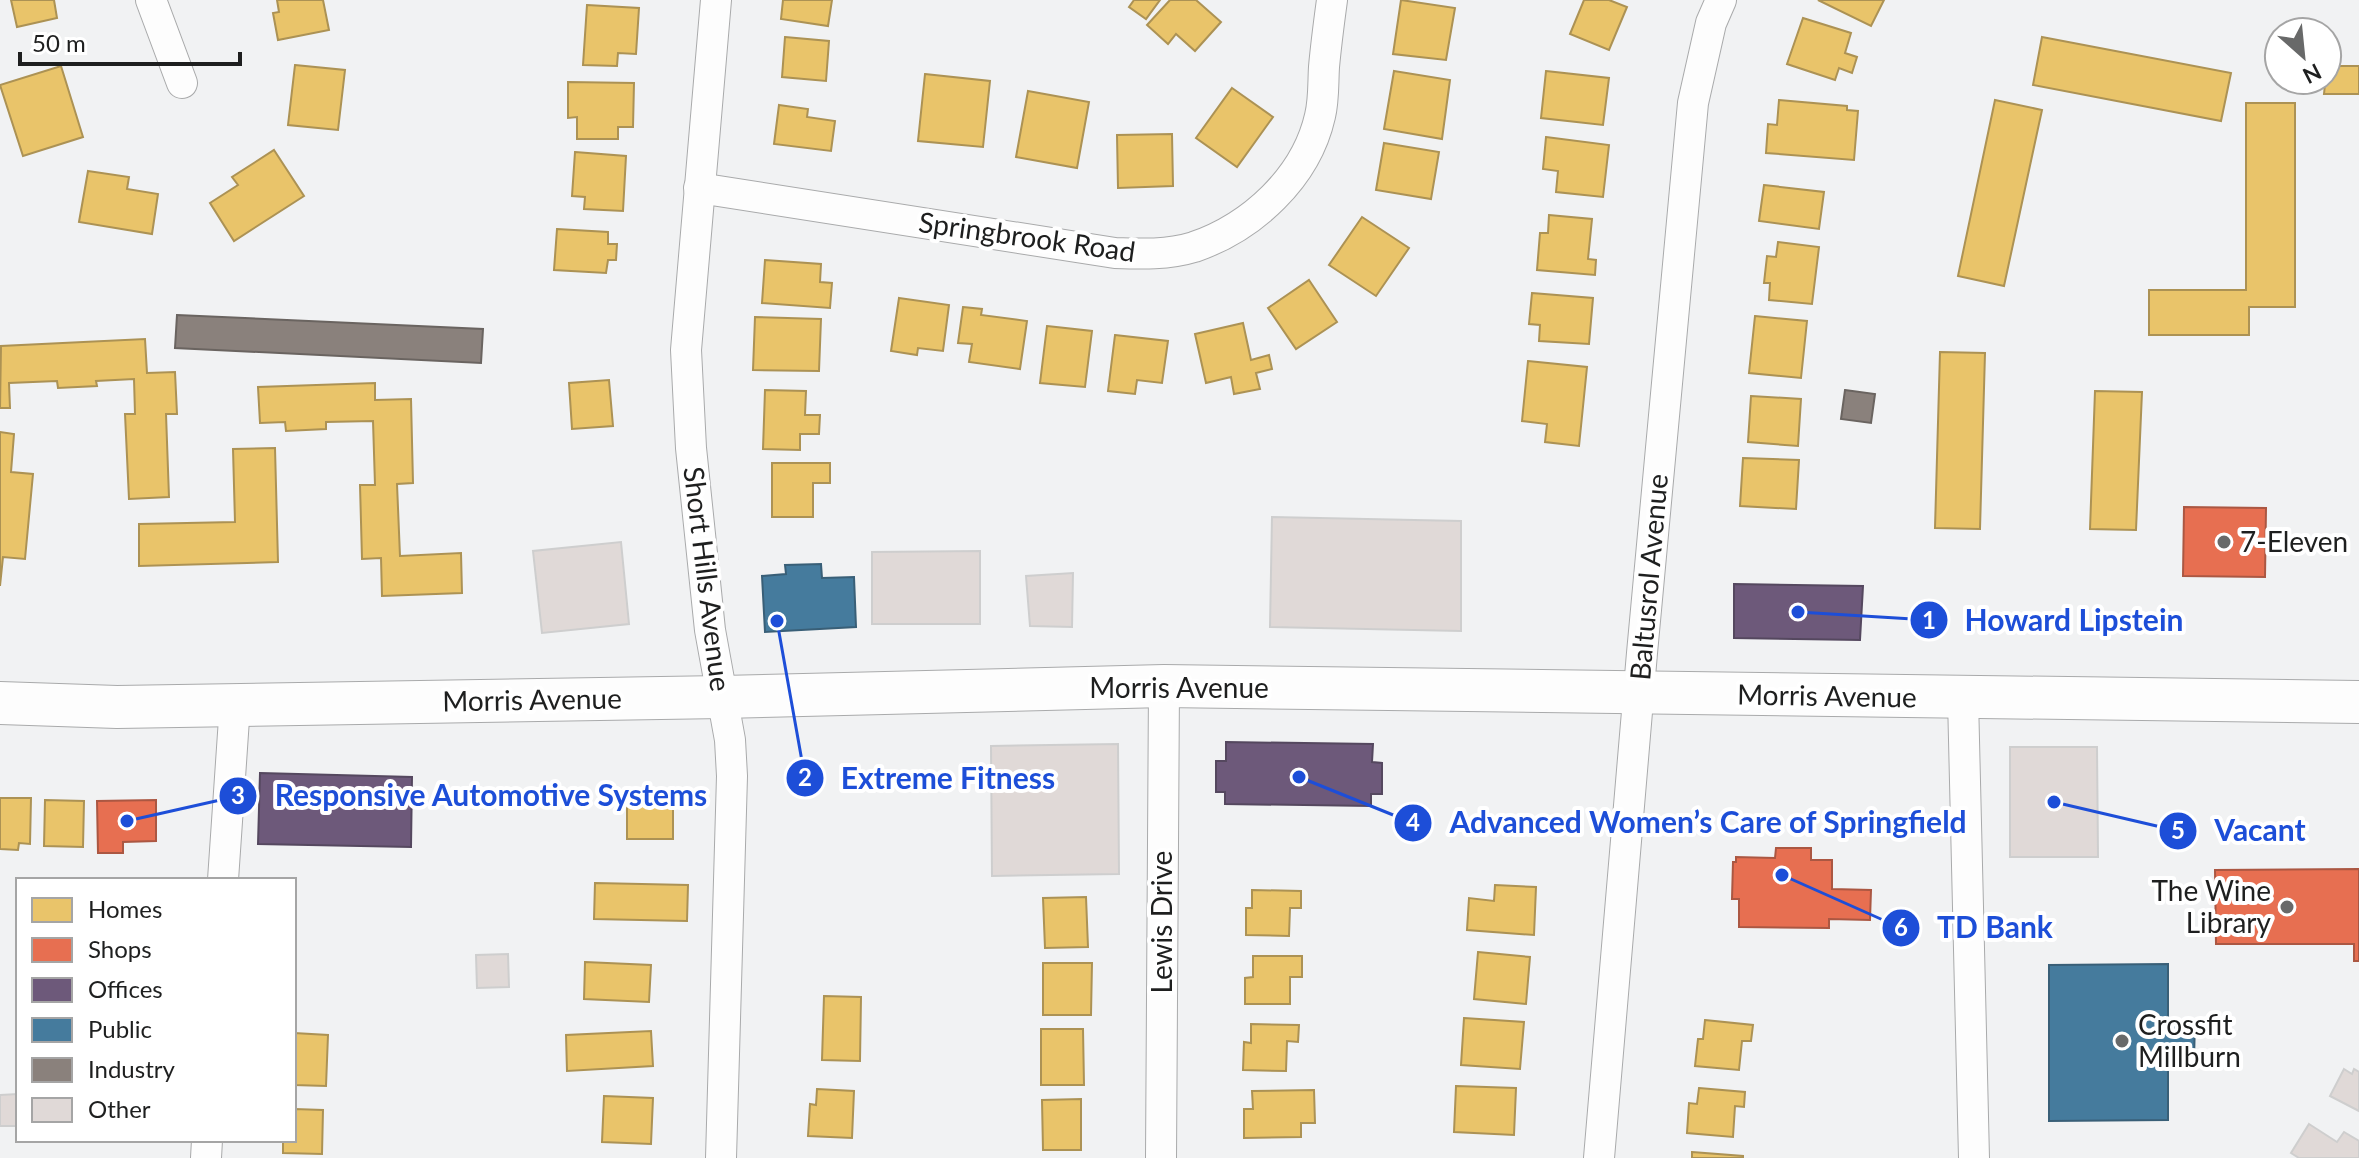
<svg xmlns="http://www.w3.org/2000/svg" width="2359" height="1158" font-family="Lato,sans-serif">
	<rect width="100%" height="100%" fill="#f1f2f3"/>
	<g fill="#e9c46a" stroke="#ac9254" stroke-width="2">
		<path d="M11,0H54L57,18L17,27Z"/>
		<path d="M277,0H323L329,30L278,40L273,13L279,12Z"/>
		<path d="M783,0H832L828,26L781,19Z"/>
		<path d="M1134,0H1160L1146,19L1129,7Z"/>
		<path d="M1170,0H1196L1221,22L1195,51L1176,34L1168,44L1147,25Z"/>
		<path d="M1401,0L1455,8L1446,60L1393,54Z"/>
		<path d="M1584,0H1609L1627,7L1609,50L1570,34Z"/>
		<path d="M1818,0H1884L1871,26Z"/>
		<path d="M587,5L639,8L636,54L618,53L617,66L583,65Z"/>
		<path d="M1803,18L1851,33L1845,53L1857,57L1852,73L1839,68L1835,80L1787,64Z"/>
		<path d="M785,37L829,41L826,81L782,77Z"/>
		<path d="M2042,37L2231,73L2221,121L2033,85Z"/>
		<path d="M295,65L345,70L338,130L288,125Z"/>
		<path d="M61,66L83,137L23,156L0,85Z"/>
		<path d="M2327,66H2359V94H2324Z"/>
		<path d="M1394,71L1450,80L1442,139L1384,129Z"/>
		<path d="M1546,71L1609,78L1603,125L1541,118Z"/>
		<path d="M925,74L990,81L983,147L918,141Z"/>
		<path d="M568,82L634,83L633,127H618V139H577V117L568,118Z"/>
		<path d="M1232,88L1273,117L1237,167L1196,138Z"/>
		<path d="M1028,91L1089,102L1077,168L1016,157Z"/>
		<path d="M1779,100L1847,106V110L1858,111L1854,160L1766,153L1768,124L1777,125Z"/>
		<path d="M1995,100L2042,110L2004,286L1958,276Z"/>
		<path d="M2246,103H2295V307H2249V335H2149V290H2246Z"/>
		<path d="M779,105L808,109L807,117L835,121L831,151L774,144Z"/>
		<path d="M1172,134L1173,186L1118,188L1117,135Z"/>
		<path d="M1546,137L1609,145L1603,197L1556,192L1558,171L1543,169Z"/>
		<path d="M1384,143L1439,152L1431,199L1376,190Z"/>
		<path d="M274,150L304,196L234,241L210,203L238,185L232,177Z"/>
		<path d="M575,152L626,156L623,211L584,209L585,197L572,196Z"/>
		<path d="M88,171L129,177L127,189L158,194L152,234L79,222Z"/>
		<path d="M1764,185L1824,192L1819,229L1759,221Z"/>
		<path d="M1549,215L1592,219L1588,259L1596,260L1595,275L1537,270L1540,233H1548Z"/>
		<path d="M1362,217L1409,248L1376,296L1329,265Z"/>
		<path d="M557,229L608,232V244H617L616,260H608L606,273L554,270Z"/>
		<path d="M1778,242L1819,247L1812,304L1769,300L1770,283H1764L1767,256L1776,257Z"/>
		<path d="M765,260L821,264L820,282L832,283L830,308L762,303Z"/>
		<path d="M1309,280L1337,322L1296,349L1268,308Z"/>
		<path d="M1532,293L1593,298L1589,344L1539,341L1540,325L1529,324Z"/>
		<path d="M899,298L949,305L943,351L918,348L917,355L891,351Z"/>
		<path d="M963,307L982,309L981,315L1027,321L1020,369L969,362L972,344L958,343Z"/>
		<path d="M1755,316L1807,321L1801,378L1749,373Z"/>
		<path d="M755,317L821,319L819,371L753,370Z"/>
		<path d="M1243,323L1251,360L1269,355L1272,369L1256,373L1260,389L1234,394L1231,377L1206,383L1195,334Z"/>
		<path d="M1047,326L1092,331L1085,387L1040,383Z"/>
		<path d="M1115,335L1168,341L1162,383L1137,380L1135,394L1108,391Z"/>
		<path d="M145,339L147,373L175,372L177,414H166L169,497L129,499L125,414H135L134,379L96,381L97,386L58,388L57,381L9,383L10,408H0L1,346Z"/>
		<path d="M1940,352L1985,353L1980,529L1935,528Z"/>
		<path d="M1528,361L1587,367L1579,446L1545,442L1547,424L1522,421Z"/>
		<path d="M609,380L613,426L572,429L569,383Z"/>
		<path d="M375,383V400L411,399L413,483L397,484L400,556L461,553L462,593L382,596L381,558L362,559L360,485H375L373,421L326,422V429L286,431L285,422L260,423L258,387Z"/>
		<path d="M765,390L806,391L805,415H820L819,434H800V450L763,449Z"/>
		<path d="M2095,391L2142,392L2136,530L2090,529Z"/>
		<path d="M1751,396L1801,399L1798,446L1748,442Z"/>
		<path d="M0,432L14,434L11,472L33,474L25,559L3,557L0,586Z"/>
		<path d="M275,448L278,562L139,566V524L235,522L233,449Z"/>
		<path d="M1743,458L1799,460L1796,509L1740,506Z"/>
		<path d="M772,463H830V483H813V517H772Z"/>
		<rect x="627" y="789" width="46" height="50"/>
		<path d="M0,798H31L30,844L19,843L18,850L0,849Z"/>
		<path d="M45,800L84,801L83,847L44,846Z"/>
		<path d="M595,883L688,885L687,921L594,919Z"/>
		<path d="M1495,885L1536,887L1534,935L1467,930L1469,898L1494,901Z"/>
		<path d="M1252,890L1301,891V908H1290L1289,936L1246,935V908H1252Z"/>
		<path d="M1086,897L1088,947L1045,948L1043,898Z"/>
		<path d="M1478,952L1530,957L1526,1004L1474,999Z"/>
		<path d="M1253,956H1302V977H1290V1004H1245V978L1253,977Z"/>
		<path d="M585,962L651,965L649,1002L584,999Z"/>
		<path d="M1043,963H1092L1091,1015H1043Z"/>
		<path d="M824,996L861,997L860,1061L822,1060Z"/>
		<path d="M1464,1018L1524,1022L1520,1069L1461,1065Z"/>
		<path d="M1705,1020L1753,1025L1751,1041H1742L1739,1070L1695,1066L1698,1039H1703Z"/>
		<path d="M1251,1024L1299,1025L1298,1042L1287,1041L1286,1071L1243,1070L1244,1042L1251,1043Z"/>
		<path d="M1041,1029H1083L1084,1085H1041Z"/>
		<path d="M651,1031L653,1066L567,1071L566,1035Z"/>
		<path d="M294,1033L328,1035L326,1086L294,1085Z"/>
		<path d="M1456,1086L1516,1088L1514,1135L1454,1132Z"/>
		<path d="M1699,1088L1745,1092L1744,1107L1735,1106L1733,1137L1687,1133L1689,1103L1697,1104Z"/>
		<path d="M817,1089L854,1091L852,1138L808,1136L810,1104L816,1105Z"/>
		<path d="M1314,1090L1315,1123H1301V1137L1244,1138V1109H1253L1252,1091Z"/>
		<path d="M604,1096L653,1098L651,1144L602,1142Z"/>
		<path d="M1081,1099V1150H1043L1042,1100Z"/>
		<path d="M294,1109L323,1110L322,1154L283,1153V1140H294Z"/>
		<path d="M1692,1152L1743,1156V1158H1692Z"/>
	</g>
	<g fill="#e76f51" stroke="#ab5742" stroke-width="2">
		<path d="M2184,507L2266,508L2265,577L2183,576Z"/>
		<path d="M156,800V841L123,842V853H98L97,801Z"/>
		<path d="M1776,848H1811V860H1832V889L1871,890L1870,920L1829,919V928L1739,927V899H1732L1733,862H1736V857L1775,858Z"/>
		<path d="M2359,869V961H2354V944H2216L2215,870Z"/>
	</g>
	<g fill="#6d597a" stroke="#55485f" stroke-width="2">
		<path d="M1734,584L1863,586L1860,640L1734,638Z"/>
		<path d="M1226,742L1373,744L1372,762L1382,763V794H1371V806L1225,804V792H1216V761H1226Z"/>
		<path d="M260,773L412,777L411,847L258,844Z"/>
	</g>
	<g fill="#457b9d" stroke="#395f77" stroke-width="2">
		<path d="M821,564L822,578L854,577L856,627L765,632L762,576L786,574L785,565Z"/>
		<path d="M2168,964V1020H2195L2194,1061H2168V1120L2049,1121V965Z"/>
	</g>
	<g fill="#8a817c" stroke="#6a6460" stroke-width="2">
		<path d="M177,315L483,329L481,363L175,348Z"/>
		<path d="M1845,390L1875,394L1871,423L1841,419Z"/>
	</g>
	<g fill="#e0d9d7" stroke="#cecece" stroke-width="2">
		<path d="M1272,517L1461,521V631L1270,627Z"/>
		<path d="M621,542L629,624L542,633L533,551Z"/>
		<path d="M980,551V624H872V552Z"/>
		<path d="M1073,573L1072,627L1030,626L1026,576Z"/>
		<path d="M1118,744L1119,874L992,876L991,746Z"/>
		<path d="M2010,747H2097L2098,857H2010Z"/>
		<path d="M508,954L509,987L477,988L476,955Z"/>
		<path d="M2344,1069L2352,1074L2354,1069L2359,1072V1111L2330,1096Z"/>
		<path d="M18,1094V1126H0V1095Z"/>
		<path d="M2309,1124L2337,1142L2344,1132L2359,1141V1158H2299L2291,1153Z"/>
	</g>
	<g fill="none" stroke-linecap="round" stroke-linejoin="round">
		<defs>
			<g id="street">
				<path d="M151,0L182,83"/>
				<path d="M716,0L686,350L691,448L710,630L730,740L732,776L721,1158"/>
				<path d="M699,188L1115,253C1141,254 1168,255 1194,247C1252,227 1306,178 1320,116C1324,100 1323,83 1324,67C1326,45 1329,22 1332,0"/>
				<path d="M1963,698L1974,1158"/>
				<path d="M223,880L235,704"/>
				<path d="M206,1158L207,1140"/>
				<path d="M1161,1158L1164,686"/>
				<path d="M1599,1158L1642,653L1693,103L1711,23L1721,0"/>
			</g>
			<path id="secondary" d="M0,703L117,707L722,697L1164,686L2359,702"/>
		</defs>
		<use href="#street" stroke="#a9aaab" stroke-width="32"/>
		<use href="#secondary" stroke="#a9aaab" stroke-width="44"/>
		<use href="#street" stroke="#fdfdfd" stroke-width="30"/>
		<use href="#secondary" stroke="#fdfdfd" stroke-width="42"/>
	</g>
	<g fill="#686969" stroke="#fff" stroke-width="3">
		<circle cx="2224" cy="542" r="8"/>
		<circle cx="2287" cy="907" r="8"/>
		<circle cx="2122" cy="1041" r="8"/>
	</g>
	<g text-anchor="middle" stroke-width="8" stroke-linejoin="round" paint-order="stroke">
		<g font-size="28" fill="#1e1f1f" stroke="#fff">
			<text transform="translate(1027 237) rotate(8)" y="10">Springbrook Road</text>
			<text transform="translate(1649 577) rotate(-85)" y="10">Baltusrol Avenue</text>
			<text transform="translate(707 579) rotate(83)" y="10">Short Hills Avenue</text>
			<text x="1179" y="698">Morris Avenue</text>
			<text transform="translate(1827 696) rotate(1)" y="10">Morris Avenue</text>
			<text transform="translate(532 700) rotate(-1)" y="10">Morris Avenue</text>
			<text transform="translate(1162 922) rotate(-90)" y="10">Lewis Drive</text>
		</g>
		<g font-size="28" fill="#1e1f1f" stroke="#fff" text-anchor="start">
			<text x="2240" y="552">7-Eleven</text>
			<text x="2271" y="901" text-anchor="end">The Wine<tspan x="2271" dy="32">Library</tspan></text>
			<text x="2138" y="1035">Crossfit<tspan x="2138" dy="32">Millburn</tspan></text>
		</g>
	</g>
	<path fill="none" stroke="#1d4ed8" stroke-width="3" d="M1798 612L1929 620M777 621L805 778M127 821L238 796M1299 777L1413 823M2054 802L2178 831M1782 875L1901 928"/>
	<g fill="#1d4ed8" stroke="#fff" stroke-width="3">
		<circle cx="1798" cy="612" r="8"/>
		<circle cx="777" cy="621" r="8"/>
		<circle cx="127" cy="821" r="8"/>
		<circle cx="1299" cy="777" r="8"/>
		<circle cx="2054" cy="802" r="8"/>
		<circle cx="1782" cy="875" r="8"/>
		<circle cx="1929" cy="620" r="20"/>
		<circle cx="805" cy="778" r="20"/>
		<circle cx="238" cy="796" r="20"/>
		<circle cx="1413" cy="823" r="20"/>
		<circle cx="2178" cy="831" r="20"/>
		<circle cx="1901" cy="928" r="20"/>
	</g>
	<g font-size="24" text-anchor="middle" font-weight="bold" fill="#fff">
		<text x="1929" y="629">1</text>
		<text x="805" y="786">2</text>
		<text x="238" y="804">3</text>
		<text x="1413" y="831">4</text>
		<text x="2178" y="839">5</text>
		<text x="1901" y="936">6</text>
	</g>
	<g font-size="30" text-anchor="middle" font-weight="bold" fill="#1d4ed8" stroke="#fff" stroke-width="8" stroke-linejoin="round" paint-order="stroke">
		<text x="2074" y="631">Howard Lipstein</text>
		<text x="948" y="789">Extreme Fitness</text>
		<text x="491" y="806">Responsive Automotive Systems</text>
		<text x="1708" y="833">Advanced Women’s Care of Springfield</text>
		<text x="2260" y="841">Vacant</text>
		<text x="1995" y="938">TD Bank</text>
	</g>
	<rect x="16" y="878" width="280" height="264" fill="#ffffff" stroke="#a5a5a5" stroke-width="2"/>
	<rect x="32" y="898" width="40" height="24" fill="#e9c46a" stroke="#a5a5a5" stroke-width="2"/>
	<text x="88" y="918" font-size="24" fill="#1e1f1f">Homes</text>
	<rect x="32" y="938" width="40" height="24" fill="#e76f51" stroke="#a5a5a5" stroke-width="2"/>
	<text x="88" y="958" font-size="24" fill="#1e1f1f">Shops</text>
	<rect x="32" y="978" width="40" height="24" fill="#6d597a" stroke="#a5a5a5" stroke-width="2"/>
	<text x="88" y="998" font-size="24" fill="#1e1f1f">Offices</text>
	<rect x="32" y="1018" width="40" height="24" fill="#457b9d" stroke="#a5a5a5" stroke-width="2"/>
	<text x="88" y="1038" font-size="24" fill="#1e1f1f">Public</text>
	<rect x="32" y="1058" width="40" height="24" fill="#8a817c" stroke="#a5a5a5" stroke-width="2"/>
	<text x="88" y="1078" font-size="24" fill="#1e1f1f">Industry</text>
	<rect x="32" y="1098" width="40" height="24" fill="#e0d9d7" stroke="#a5a5a5" stroke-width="2"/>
	<text x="88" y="1118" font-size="24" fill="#1e1f1f">Other</text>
	<g transform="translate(2303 56) rotate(153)"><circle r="38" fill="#ffffff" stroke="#a5a5a5" stroke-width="2"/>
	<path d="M0-6L14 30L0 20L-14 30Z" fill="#686969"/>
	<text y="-12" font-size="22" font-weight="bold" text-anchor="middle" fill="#1e1f1f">N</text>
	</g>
	<path d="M20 52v12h220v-12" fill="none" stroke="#1e1f1f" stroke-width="4"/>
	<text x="32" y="52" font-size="24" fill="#1e1f1f" stroke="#ffffff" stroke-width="6" paint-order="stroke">50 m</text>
</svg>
